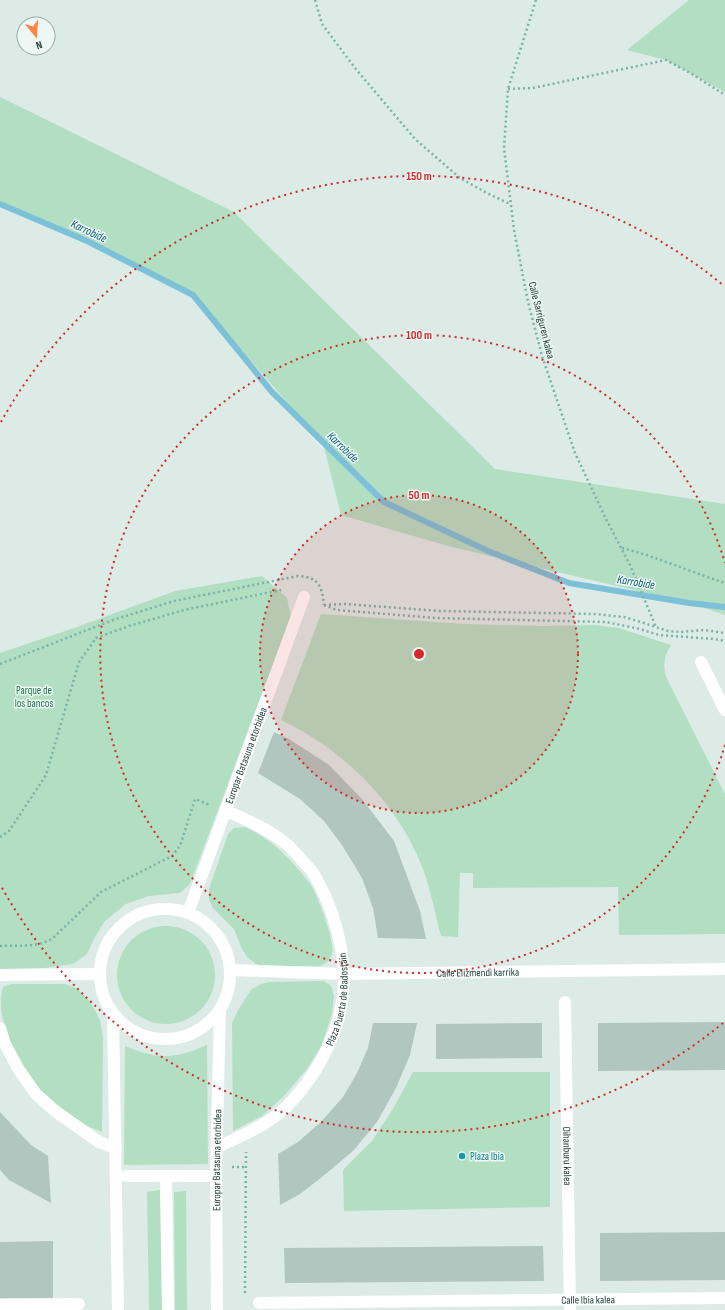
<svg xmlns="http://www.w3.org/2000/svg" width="725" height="1310" font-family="'Sofia Sans Condensed',sans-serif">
	<rect width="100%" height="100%" fill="#dcebe6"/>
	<g fill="#b2dfc2">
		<path d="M689,0H725V92L666,60L627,50Z"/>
		<path d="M0,97L234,212L495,469L725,504V615L689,603L448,546L341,515L323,443L193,295L0,202Z"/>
		<path d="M262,576L287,598L291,617L190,884L180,893L149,896L126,904L105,921L95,937L87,954L73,964L45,968L0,969V653L74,628L175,591Z"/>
		<path d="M321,614L465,624L542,626L596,625L619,628L671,645C664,656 663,664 666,677L725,794V934L619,935L618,887L473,888V873H460L458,937L441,936C435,913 431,891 423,869C398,803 344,750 281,720Z"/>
		<path d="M245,827C261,835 275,844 287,857C294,864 310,882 314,890C319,901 336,944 332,954C330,961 326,963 320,966L266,967L256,964L247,957L241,947L234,929L213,908L209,900V889L228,834L234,828Z"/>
		<circle cx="166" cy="975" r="49"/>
		<path d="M324,981L331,986L334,996L332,1013L322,1045L306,1070L284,1096L262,1116L233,1131L232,1023L238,1010L251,990L261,984L269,982Z"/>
		<path d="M11,984H65L78,989L91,1003L100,1020L103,1038L102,1132C95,1129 87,1126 80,1122C50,1105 23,1075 10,1043C7,1036 6,1029 4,1022C0,1012 0,997 3,987Z"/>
		<path d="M207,1045L208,1164L124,1165L125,1046C158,1060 175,1059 207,1045Z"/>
		<path d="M413,1072H550V1207L344,1211L343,1170L372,1141L394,1107Z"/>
		<path d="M160,1190L162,1310H149L147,1192Z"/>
		<path d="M186,1191L187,1310H175L174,1192Z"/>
	</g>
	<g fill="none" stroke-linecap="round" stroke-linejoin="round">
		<path stroke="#7cc1d8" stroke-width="6" d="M0,204L87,241L193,295L272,392L384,502L488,551L569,583L689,603L725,607"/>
	</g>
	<g fill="#b1c6bf">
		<path d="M274,732L289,739L329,765L362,799L394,841L420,911L426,939L378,938L373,908L362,878L342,845L324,821L300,799L258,773Z"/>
		<path d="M725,1022V1070L598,1071V1023Z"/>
		<path d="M373,1023H417L410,1055L396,1088L377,1122L354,1150L322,1177L300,1194L280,1205L278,1154L298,1142L321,1122L343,1097L357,1073L368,1048Z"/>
		<path d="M542,1023V1058L436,1059V1024Z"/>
		<path d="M0,1112L31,1145L48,1156L51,1203L9,1180L0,1170Z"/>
		<path d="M725,1232V1280L600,1281V1233Z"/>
		<path d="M53,1241V1298H0V1242Z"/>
		<path d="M543,1246L544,1281L285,1283L284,1248Z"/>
	</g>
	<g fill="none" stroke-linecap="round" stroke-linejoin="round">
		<g stroke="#79b2a6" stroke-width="2.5" stroke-dasharray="2 3" stroke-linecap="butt">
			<path d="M315,0L322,24L355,68L415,139L460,178L485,192L510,204"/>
			<path d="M536,0L508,89L504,148L514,230L528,302L542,356L575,453L606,519L630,565L656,627"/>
			<path d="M508,89L533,88L666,60L692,74L725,95"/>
			<path d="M622,548C657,557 691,572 725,583"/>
			<path d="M324,605L337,610L436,618L606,622L640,629L659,635L714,639L725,641"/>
			<path d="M324,605L345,604L440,611L595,614L624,617L644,623L668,631L681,632L704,630L725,633"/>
			<path d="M0,664L113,620L174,601L298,576C318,577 322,585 324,605"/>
			<path d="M0,837L9,831L46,775L79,662L96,638L129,626L184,610L281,590"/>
			<path d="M0,946C18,945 38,948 53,938L101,892L172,856L180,846L195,799L210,805"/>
			<path d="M232,1167H246"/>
			<path d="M245,1293L246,1152"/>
		</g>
		<g stroke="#fff" stroke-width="12">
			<path id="s1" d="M565,1002L570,1310"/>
			<path d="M126,1176H208"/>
			<path d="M166,1176L168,1310"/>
			<path id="s2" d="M259,1303L725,1298"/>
			<path d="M0,1305L79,1304"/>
		</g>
		<g stroke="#fff" stroke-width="12">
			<path d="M701,662L725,710"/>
			<path id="s3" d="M188,913L304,597"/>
			<path id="s4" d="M231,970L343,974L725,969"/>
			<path d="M0,975L99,974"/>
			<path d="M0,1028L5,1044L19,1070L36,1094L55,1111L99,1142L116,1148"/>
			<path id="s5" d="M217,1147C237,1138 267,1125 283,1110C308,1086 326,1057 337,1024C352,977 340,920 316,878C313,871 306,865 301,859C297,855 293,850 289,846C270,830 248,820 226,811"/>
		</g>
		<g stroke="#fff" stroke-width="12">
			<circle cx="165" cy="974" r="65"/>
			<path d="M113,1015L118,1310"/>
			<path id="s6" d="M217,1310L216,1166L220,1010"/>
		</g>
	</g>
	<circle cx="419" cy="654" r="159" fill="#d62828" fill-opacity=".12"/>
	<g fill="none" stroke="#d62828" stroke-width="2" stroke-dasharray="2 4">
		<circle cx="419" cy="654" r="159"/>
		<path d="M725 745A319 319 0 1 1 725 563"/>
		<path d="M723 1023A478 478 0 0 1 1 886M1 422A478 478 0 0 1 723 285"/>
	</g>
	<circle fill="#0f9aa8" stroke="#edf7f3" stroke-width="1.5" cx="462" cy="1156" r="4"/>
	<g text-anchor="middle" stroke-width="3" stroke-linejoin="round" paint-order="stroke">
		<g font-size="11" fill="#1d3c36" stroke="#edf7f3">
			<text transform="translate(542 320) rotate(76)" y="4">Calle Sarriguren kalea</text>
			<text dy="4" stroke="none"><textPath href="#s3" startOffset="168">Europar Batasuna etorbidea</textPath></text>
			<text dy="4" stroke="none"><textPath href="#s4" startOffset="247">Calle Elizmendi karrika</textPath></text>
			<text dy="4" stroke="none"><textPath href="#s5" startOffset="203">Plaza Puerta de Badostáin</textPath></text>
			<text dy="4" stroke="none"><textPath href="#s1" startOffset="154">Oihanburu kalea</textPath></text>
			<text dy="4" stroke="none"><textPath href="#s6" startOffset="150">Europar Batasuna etorbidea</textPath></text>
			<text dy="4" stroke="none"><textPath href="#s2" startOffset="329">Calle Ibia kalea</textPath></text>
		</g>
		<g font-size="11" fill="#22774b" stroke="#edf7f3">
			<text x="34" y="694">Parque de<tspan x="34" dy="13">los bancos</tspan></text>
		</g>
		<g font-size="11" fill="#0d838f" stroke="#edf7f3" text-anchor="start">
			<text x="470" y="1160">Plaza Ibia</text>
		</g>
		<g font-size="12" font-style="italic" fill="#10617e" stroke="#edf7f3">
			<text transform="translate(89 231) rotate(25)" y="4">Karrobide</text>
			<text transform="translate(343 447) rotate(44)" y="4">Karrobide</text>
			<text transform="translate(636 582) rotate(9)" y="4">Karrobide</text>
		</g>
	</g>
	<circle cx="419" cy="654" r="6" fill="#d62828" stroke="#edf7f3" stroke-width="2"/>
	<g font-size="12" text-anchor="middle" font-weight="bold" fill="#d62828" stroke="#edf7f3" stroke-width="3" stroke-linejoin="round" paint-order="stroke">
		<text x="419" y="180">150 m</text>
		<text x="419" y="339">100 m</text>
		<text x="419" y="499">50 m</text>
	</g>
	<g transform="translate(36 36) rotate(162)"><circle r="19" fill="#edf7f3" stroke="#9aaca7"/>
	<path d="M0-3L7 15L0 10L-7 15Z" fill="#ff8546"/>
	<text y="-6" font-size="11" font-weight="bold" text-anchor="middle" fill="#1d3c36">N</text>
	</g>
</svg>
